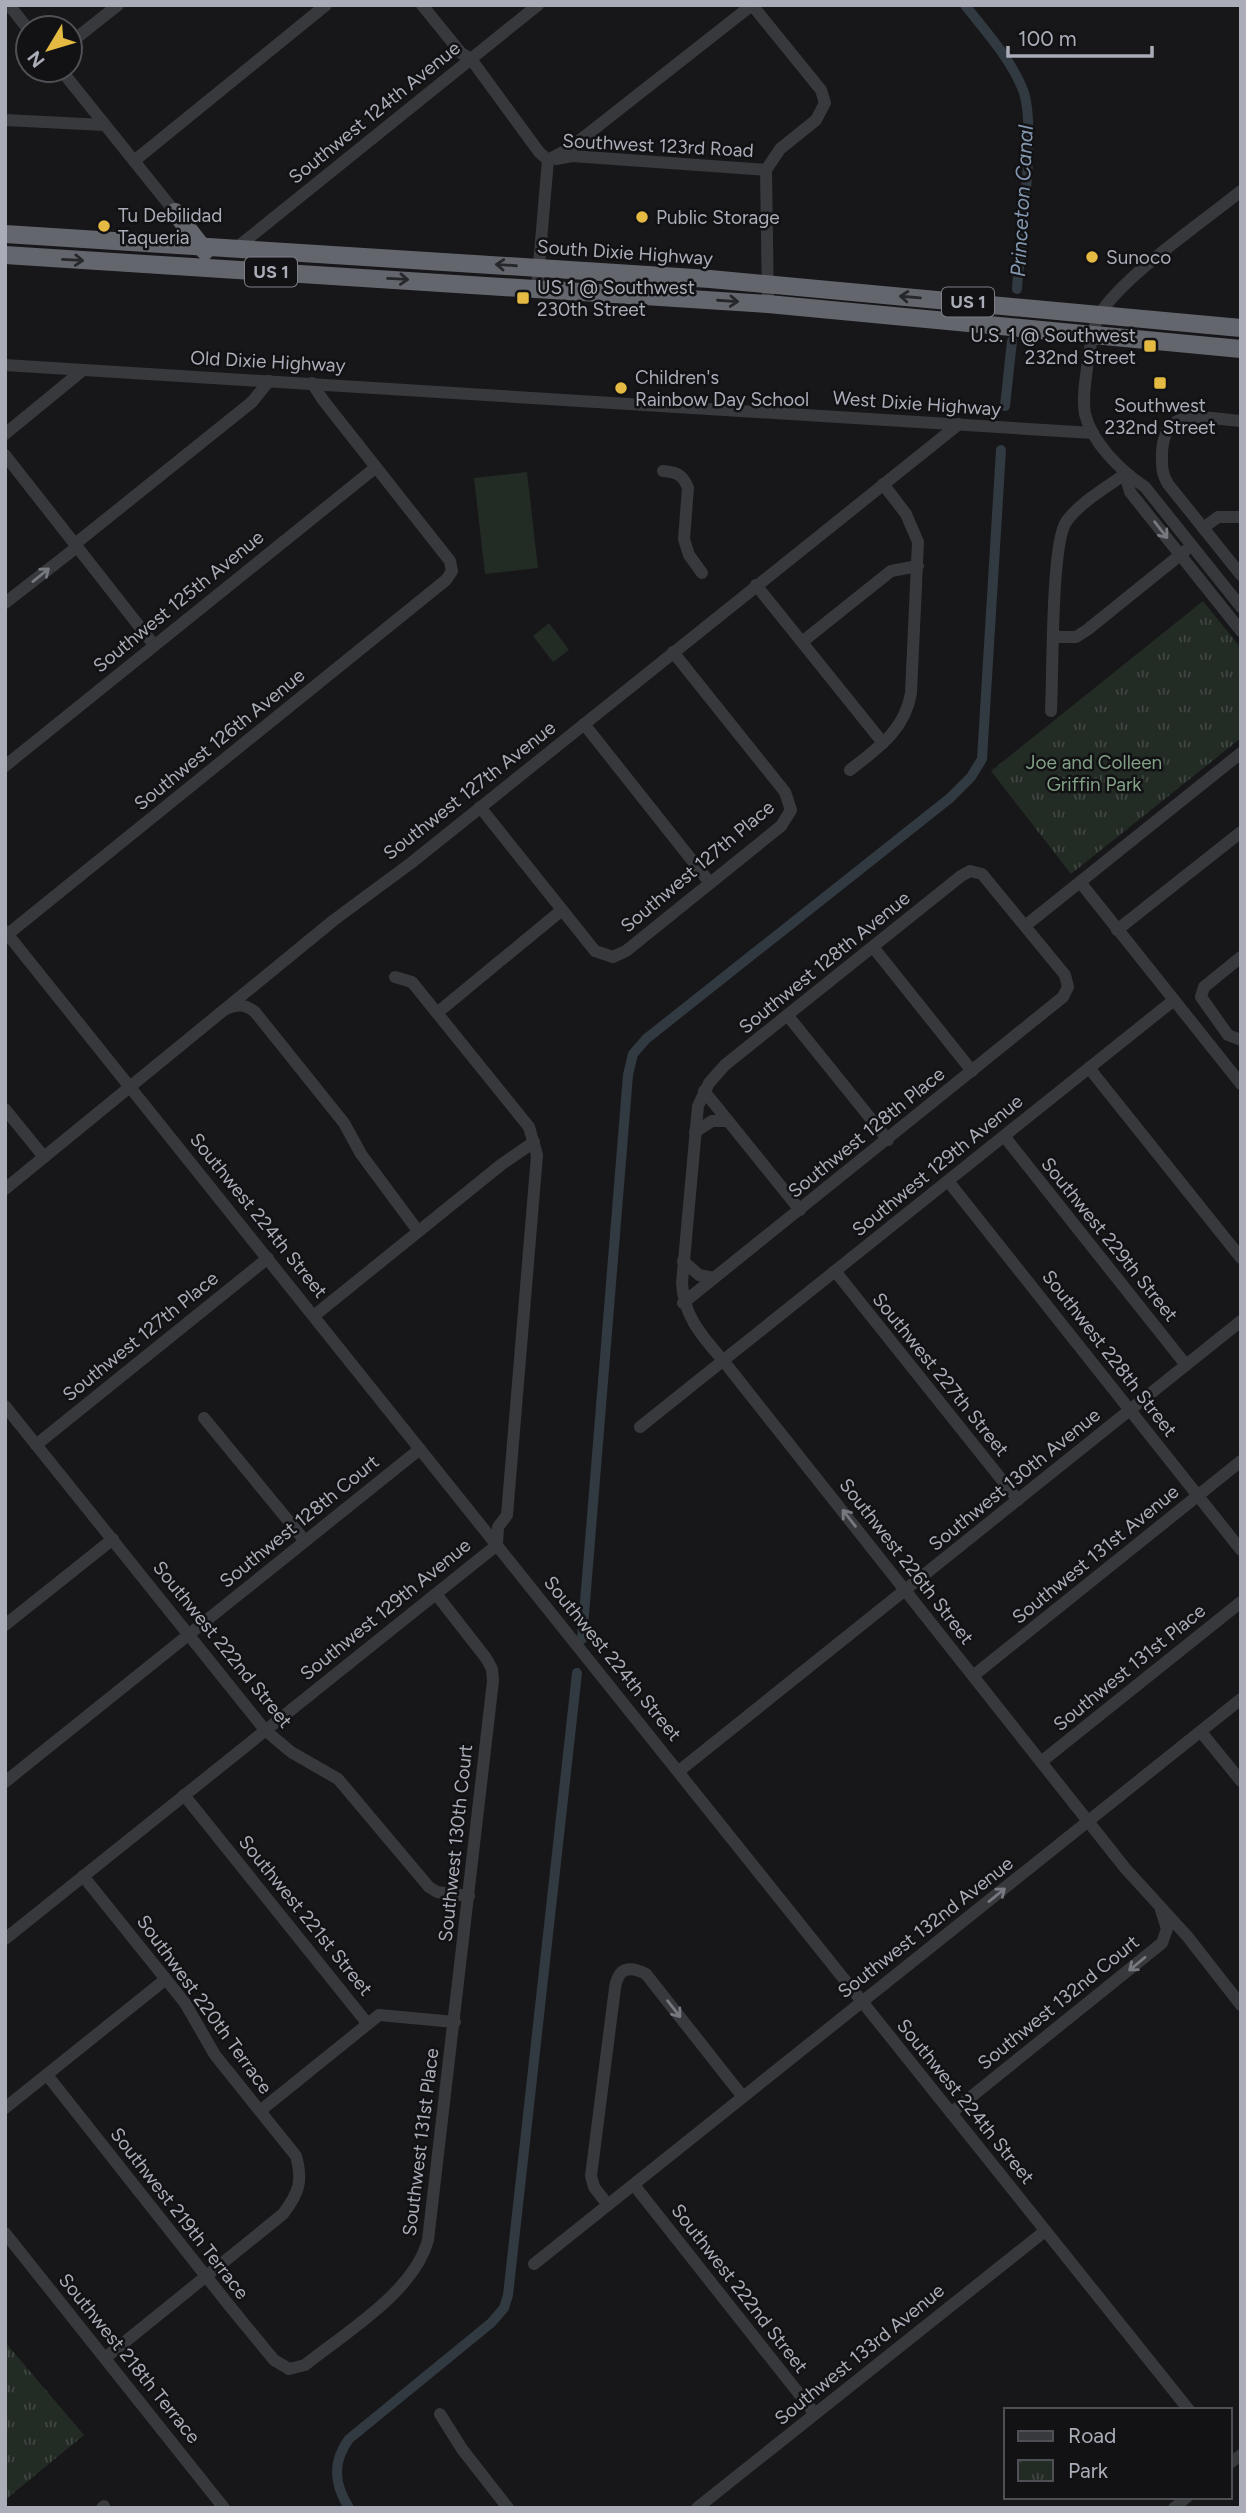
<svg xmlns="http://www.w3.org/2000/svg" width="1246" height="2513" font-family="Figtree,sans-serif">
	<defs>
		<pattern id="park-tufts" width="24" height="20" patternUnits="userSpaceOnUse" patternTransform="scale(1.75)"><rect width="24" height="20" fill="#232b25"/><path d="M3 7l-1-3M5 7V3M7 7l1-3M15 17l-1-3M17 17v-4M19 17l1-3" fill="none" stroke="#404743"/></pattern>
	</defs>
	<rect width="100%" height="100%" fill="#171719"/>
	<g fill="#232b25">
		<path d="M527,472L538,568L485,574L474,478Z"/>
		<path d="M549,623L569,650L553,662L533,636Z"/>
	</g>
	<g fill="url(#park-tufts)">
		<path d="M1203,601L1241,648V738L1071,874L991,771Z"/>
		<path d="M5,2342L84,2435L5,2500Z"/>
	</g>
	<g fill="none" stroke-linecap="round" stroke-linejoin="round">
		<g stroke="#313941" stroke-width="10">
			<path d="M965,5C985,31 1011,59 1023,90C1037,125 1020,245 1017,289"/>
			<path d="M1005,406L1012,341"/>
			<path d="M582,1639L628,1075L633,1054L646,1039L950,798L971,777L982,759L1001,450"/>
			<path d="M349,2508C334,2484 332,2462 349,2439L491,2323L504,2308L508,2295L577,1673"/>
		</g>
		<g stroke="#38393d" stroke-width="12">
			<path d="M9,5L28,29"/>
			<path d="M422,5L461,53L471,59L539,152L548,160"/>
			<path d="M752,5L821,90L825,103L816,120L780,149L766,170L768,304"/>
			<path d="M70,43L118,5"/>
			<path d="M61,70L175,212"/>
			<path d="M5,120L104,125"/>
			<path d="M556,159L572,156L766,170"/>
			<path d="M548,160L570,148L752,5"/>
			<path d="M134,161L326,5"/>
			<path d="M1241,191C1204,221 1122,277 1100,314C1092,328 1091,345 1088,361C1086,377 1082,397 1085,414C1092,443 1121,471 1145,487L1241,607"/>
			<path d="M235,249L538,5"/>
			<path d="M537,288L548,160"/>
			<path d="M5,365L1093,433"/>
			<path d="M1241,421C1206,419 1165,403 1162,452C1162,464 1161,473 1168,484L1241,575"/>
			<path d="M5,434L83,370"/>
			<path d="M5,455L154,645"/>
			<path d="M663,471C677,472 683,475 688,488L684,539L689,555L702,573"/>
			<path d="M1125,474L1130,492L1241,631"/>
			<path d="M1203,528L1218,517H1241"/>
			<path d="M75,544L252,402L269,381"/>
			<path d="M756,585L883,743"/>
			<path d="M5,603L77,547"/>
			<path d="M1055,637H1076L1087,630L1185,551"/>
			<path d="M802,642L891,571L918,566"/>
			<path d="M1051,711C1053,676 1051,545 1066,522C1079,503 1107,487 1125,474"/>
			<path d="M584,724L710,883"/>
			<path d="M5,766L375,468"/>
			<path d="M850,770C878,748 905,730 911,693L918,542L906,514L883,484"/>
			<path d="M480,807L595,951L613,957L626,951L781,826L791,810L785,792L673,652"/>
			<path d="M1080,882L1241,1084"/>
			<path d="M1025,926L1241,753"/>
			<path d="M1117,930L1241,832"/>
			<path d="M5,931L1189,2410"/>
			<path d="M8,934L446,580L452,571L450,561L323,400L312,383"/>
			<path d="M873,947L972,1071"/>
			<path d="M1241,957L1204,987L1201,997L1228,1035L1241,1040"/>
			<path d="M226,1009C238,1004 245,1004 255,1012L344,1123L361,1154L418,1231"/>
			<path d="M437,1013L562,910"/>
			<path d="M788,1016L888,1140"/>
			<path d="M1089,1068L1241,1258"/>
			<path d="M704,1091L800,1210"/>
			<path d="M5,1109L44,1157"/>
			<path d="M695,1132L712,1121H728"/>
			<path d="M1004,1136L1186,1365"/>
			<path d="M948,1181L1241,1550"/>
			<path d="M5,1189L334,920L411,863L959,424"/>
			<path d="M683,1261L699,1275L714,1278"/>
			<path d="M835,1271L1018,1500"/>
			<path d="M683,1303L1063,997L1068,987L1065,975L982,874L970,871L961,876L725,1065L709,1083L698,1106L682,1283C684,1323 710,1343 733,1373L1125,1868L1187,1936L1241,2005"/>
			<path d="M315,1315L502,1164L534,1142"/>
			<path d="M5,1406L265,1730L291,1752L338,1779L429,1887L437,1892L469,1896"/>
			<path d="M204,1418L305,1541"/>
			<path d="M640,1427L1174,1000"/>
			<path d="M36,1445L268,1258"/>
			<path d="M5,1625L113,1539"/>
			<path d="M973,1676L1241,1461"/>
			<path d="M1201,1732L1241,1781"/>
			<path d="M1041,1762L1241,1602"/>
			<path d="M679,1771L1241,1321"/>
			<path d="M5,1782L420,1449"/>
			<path d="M184,1795L367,2023"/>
			<path d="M83,1876L185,2003L215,2055L296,2156C303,2181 299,2193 283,2214L105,2358"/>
			<path d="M5,1939L497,1545L498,1527L507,1515L537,1155L529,1127L412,982L395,977"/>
			<path d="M47,2075L228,2304L274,2360L289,2369L305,2365C346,2332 414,2292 428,2240L493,1681L492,1669L486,1658L436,1594"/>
			<path d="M5,2108L166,1979"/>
			<path d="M260,2111L379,2015L455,2022"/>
			<path d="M951,2113L1162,1943L1167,1929L1161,1910"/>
			<path d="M634,2185L815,2414"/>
			<path d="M608,2205L594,2187L591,2176L615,1988C618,1968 629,1965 646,1974L743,2097"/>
			<path d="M5,2233L224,2508"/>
			<path d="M534,2264L1241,1699"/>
			<path d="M440,2414L462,2449L508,2508"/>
			<path d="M1230,2463L1241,2455"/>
			<path d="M102,2508L104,2506"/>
			<path d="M697,2508L1045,2231"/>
			<path d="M1174,2508L1187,2497"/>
		</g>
		<g stroke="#64666e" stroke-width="18">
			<path d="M175,212L205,251"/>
			<path d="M5,234L710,279L1241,328"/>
			<path d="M5,255L768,304L1241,349"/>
		</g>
	</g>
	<defs><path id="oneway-shaft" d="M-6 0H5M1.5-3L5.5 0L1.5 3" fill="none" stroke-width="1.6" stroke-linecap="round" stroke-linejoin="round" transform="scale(1.75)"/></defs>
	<g stroke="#26272a">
		<use href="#oneway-shaft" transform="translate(73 260) rotate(3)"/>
		<use href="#oneway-shaft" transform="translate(506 265) rotate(-176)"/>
		<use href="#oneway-shaft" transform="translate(398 279) rotate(3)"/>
		<use href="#oneway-shaft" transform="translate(910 297) rotate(-175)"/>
		<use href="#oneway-shaft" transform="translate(728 301) rotate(4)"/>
	</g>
	<g stroke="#777981">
		<use href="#oneway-shaft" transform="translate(1161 530) rotate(52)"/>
		<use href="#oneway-shaft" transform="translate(41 575) rotate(-39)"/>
		<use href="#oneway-shaft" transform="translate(849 1518) rotate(-128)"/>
		<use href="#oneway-shaft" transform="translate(997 1895) rotate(-39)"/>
		<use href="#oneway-shaft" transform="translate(1137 1964) rotate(140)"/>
		<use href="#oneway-shaft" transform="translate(674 2009) rotate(52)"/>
	</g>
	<g fill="#e5ba42" stroke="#121214" stroke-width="2.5">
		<circle cx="642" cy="217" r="7"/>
		<circle cx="104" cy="226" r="7"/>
		<circle cx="1092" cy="257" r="7"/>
		<rect x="516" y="291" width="14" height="14" rx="3.5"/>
		<rect x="1143" y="339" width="14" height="14" rx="3.5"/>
		<rect x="1153" y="376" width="14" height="14" rx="3.5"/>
		<circle cx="621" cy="388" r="7"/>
	</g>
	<g text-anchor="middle" stroke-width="5" stroke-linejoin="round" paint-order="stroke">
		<g fill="#121214" stroke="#7c7e87" stroke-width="2">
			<rect x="245" y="257.5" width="52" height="29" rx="5"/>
			<rect x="942" y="287.5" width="52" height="29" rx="5"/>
		</g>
		<g font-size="18" font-weight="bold" fill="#aaadb8">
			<text x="271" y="278">US 1</text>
			<text x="968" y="308">US 1</text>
		</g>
		<g font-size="19" fill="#aaadb8" stroke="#121214">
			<text transform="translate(374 112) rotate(-39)" y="7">Southwest 124th Avenue</text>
			<text transform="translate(658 145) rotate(3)" y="7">Southwest 123rd Road</text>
			<text transform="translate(625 252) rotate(4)" y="7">South Dixie Highway</text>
			<text transform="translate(268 361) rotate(3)" y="7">Old Dixie Highway</text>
			<text transform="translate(917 403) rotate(4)" y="7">West Dixie Highway</text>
			<text transform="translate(178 601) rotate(-39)" y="7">Southwest 125th Avenue</text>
			<text transform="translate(219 739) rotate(-39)" y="7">Southwest 126th Avenue</text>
			<text transform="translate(469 790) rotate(-38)" y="7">Southwest 127th Avenue</text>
			<text transform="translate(697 866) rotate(-40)" y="7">Southwest 127th Place</text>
			<text transform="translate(824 962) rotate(-39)" y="7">Southwest 128th Avenue</text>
			<text transform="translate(866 1132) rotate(-39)" y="7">Southwest 128th Place</text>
			<text transform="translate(937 1165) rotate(-39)" y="7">Southwest 129th Avenue</text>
			<text transform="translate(259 1215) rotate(51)" y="7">Southwest 224th Street</text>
			<text transform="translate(1110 1239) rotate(51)" y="7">Southwest 229th Street</text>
			<text transform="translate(140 1336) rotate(-39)" y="7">Southwest 127th Place</text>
			<text transform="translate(1110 1353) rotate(52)" y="7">Southwest 228th Street</text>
			<text transform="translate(941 1374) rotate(51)" y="7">Southwest 227th Street</text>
			<text transform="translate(1014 1479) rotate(-39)" y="7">Southwest 130th Avenue</text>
			<text transform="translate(299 1521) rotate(-39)" y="7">Southwest 128th Court</text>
			<text transform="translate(1095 1554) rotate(-39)" y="7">Southwest 131st Avenue</text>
			<text transform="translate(907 1561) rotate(52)" y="7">Southwest 226th Street</text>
			<text transform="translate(385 1609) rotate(-39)" y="7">Southwest 129th Avenue</text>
			<text transform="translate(223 1644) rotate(51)" y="7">Southwest 222nd Street</text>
			<text transform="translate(613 1658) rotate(51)" y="7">Southwest 224th Street</text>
			<text transform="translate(1129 1667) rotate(-39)" y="7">Southwest 131st Place</text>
			<text transform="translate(455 1843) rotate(-84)" y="7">Southwest 130th Court</text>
			<text transform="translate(306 1915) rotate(51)" y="7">Southwest 221st Street</text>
			<text transform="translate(925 1927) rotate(-38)" y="7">Southwest 132nd Avenue</text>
			<text transform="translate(1058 2002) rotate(-39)" y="7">Southwest 132nd Court</text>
			<text transform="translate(205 2004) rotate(54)" y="7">Southwest 220th Terrace</text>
			<text transform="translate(966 2101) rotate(51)" y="7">Southwest 224th Street</text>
			<text transform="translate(420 2142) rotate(-83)" y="7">Southwest 131st Place</text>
			<text transform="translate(180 2213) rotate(52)" y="7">Southwest 219th Terrace</text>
			<text transform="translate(740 2288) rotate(52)" y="7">Southwest 222nd Street</text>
			<text transform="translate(859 2354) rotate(-39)" y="7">Southwest 133rd Avenue</text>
			<text transform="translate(130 2358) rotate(51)" y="7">Southwest 218th Terrace</text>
		</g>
		<g font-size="19" fill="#aaadb8" stroke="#121214" text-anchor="start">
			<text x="118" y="222">Tu Debilidad<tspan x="118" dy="22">Taqueria</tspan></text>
			<text x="656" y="224">Public Storage</text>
			<text x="1106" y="264">Sunoco</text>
			<text x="537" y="294">US 1 @ Southwest<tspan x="537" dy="22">230th Street</tspan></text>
			<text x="1136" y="342" text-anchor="end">U.S. 1 @ Southwest<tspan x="1136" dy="22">232nd Street</tspan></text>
			<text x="635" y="384">Children's<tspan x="635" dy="22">Rainbow Day School</tspan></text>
			<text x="1160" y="412" text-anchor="middle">Southwest<tspan x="1160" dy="22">232nd Street</tspan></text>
		</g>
		<g font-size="19" fill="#82a186" stroke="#121214">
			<text x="1094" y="769">Joe and Colleen<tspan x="1094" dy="22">Griffin Park</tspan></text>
		</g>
		<g font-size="21" font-style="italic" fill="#8398b0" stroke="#121214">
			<text transform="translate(1022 201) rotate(-87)" y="7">Princeton Canal</text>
		</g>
	</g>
	<rect width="1246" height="2513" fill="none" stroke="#aaadb8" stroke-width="14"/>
	<rect x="1004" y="2408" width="228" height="91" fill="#121214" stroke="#4f5056" stroke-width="2"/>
	<rect x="1018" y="2431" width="35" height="10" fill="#38393d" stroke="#4f5056" stroke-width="2"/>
	<text x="1068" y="2443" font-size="21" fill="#aaadb8">Road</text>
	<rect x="1018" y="2460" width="35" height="21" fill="url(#park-tufts)" stroke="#4f5056" stroke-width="2"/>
	<text x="1068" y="2478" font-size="21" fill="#aaadb8">Park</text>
	<g transform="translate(49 49) rotate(232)"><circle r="33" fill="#121214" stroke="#4f5056" stroke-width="2"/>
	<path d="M0-5L12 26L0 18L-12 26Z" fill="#e5ba42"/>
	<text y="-10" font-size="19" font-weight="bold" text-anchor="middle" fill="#aaadb8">N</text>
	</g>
	<path d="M1008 46v10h144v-10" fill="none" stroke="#aaadb8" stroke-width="3.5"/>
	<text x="1018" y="46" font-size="21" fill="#aaadb8" stroke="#121214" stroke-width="5" paint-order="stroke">100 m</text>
</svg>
